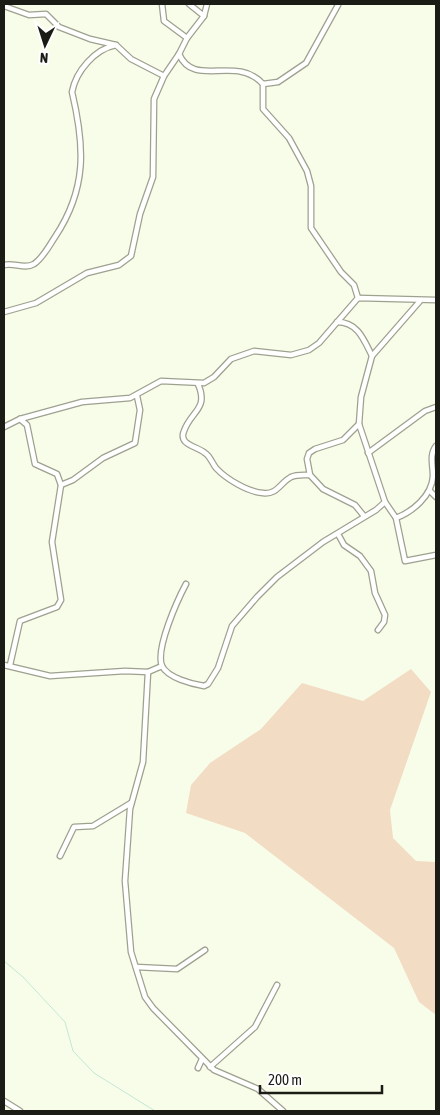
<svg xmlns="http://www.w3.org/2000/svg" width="440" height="1115" font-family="'Asap Condensed',sans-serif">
	<rect width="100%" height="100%" fill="#f8fde9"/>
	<path fill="#f2dcc3" d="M411,669L431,692L390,810L393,838L416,861L436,862V1015L419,1002L394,948L245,833L186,813L191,785L210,763L261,729L302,683L363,701Z"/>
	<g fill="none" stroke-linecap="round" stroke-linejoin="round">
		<path stroke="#c3e8d5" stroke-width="1" d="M4,961L23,977L65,1022L73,1051L94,1073L155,1111"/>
		<defs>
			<g id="minor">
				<path d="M162,4L164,21L187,38"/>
				<path d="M189,4L204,16"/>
				<path d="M4,6L29,15L46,14L59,27L90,39L116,45L131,59L164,76"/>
				<path d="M179,54C194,89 236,54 263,84L278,82L306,63L338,5"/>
				<path d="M263,84V109L289,138L307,171L311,186V228L341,272L354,285L358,298"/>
				<path d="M4,265C14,262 24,270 34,264C43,258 49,246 55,237C87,189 85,147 72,92C76,71 95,49 116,45"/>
				<path d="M4,312L36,303L87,273L119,265L131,256L140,214L153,177L154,99L164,76L179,54L187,38L204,16L207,4"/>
				<path d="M372,356L420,301"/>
				<path d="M198,384C209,409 191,411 184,431C178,445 197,446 205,453C210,456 212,463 216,468C226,479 248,492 263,493C277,495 280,483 291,477C297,474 304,475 310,475"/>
				<path d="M359,424L343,440L315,449L309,453L307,459L310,475L323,489L355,505L364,516"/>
				<path d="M4,427L20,419L82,402L130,398L161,381L204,383L214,377L231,359L254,351L291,355L309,350L319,343L358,298L436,300"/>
				<path d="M368,453L425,411L436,407"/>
				<path d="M61,485L73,480L103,458L135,443L140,410L137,396"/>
				<path d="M430,491L436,497"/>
				<path d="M385,502L396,518L405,561L436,555"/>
				<path d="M396,518C412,512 432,496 433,476C433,465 429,455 436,446"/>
				<path d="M338,534L344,545L360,556L371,571L375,593L385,615L384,622L378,630"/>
				<path d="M186,584C178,599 155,649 162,666C168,678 192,684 204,686L208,684L218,668L232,626L257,597L277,577L323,542L376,510L385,502L359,424L361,397L372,356C364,340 358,322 337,322"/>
				<path d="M4,665L50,676L125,671L148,672L162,666"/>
				<path d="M10,665L20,621L57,607L61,600L52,542L61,485L57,474L35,464L27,425L20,419"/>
				<path d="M148,672L143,762L130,809L125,881L131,952L145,997L153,1008L214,1070L258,1089L283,1111"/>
				<path d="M60,856L74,827L93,826L131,803"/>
				<path d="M136,967L177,969L205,950"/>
				<path d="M210,1067L255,1027L277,985"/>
				<path d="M198,1068L202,1059"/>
				<path d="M4,1101L20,1111"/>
			</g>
		</defs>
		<use href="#minor" stroke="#9da18f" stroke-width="7"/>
		<use href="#minor" stroke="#fff" stroke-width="4.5"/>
	</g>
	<rect width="440" height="1115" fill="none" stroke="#1a1c15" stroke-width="10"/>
	<g transform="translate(45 45) rotate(184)" stroke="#ffffff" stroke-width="4" paint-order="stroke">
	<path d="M0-4L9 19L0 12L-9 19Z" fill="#1a1c15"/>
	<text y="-8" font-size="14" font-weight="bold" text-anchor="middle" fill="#1a1c15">N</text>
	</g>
	<path d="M260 1085v8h122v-8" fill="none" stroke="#1a1c15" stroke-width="2.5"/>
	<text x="268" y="1085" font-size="15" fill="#1a1c15" stroke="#ffffff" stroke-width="4" paint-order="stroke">200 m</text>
</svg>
